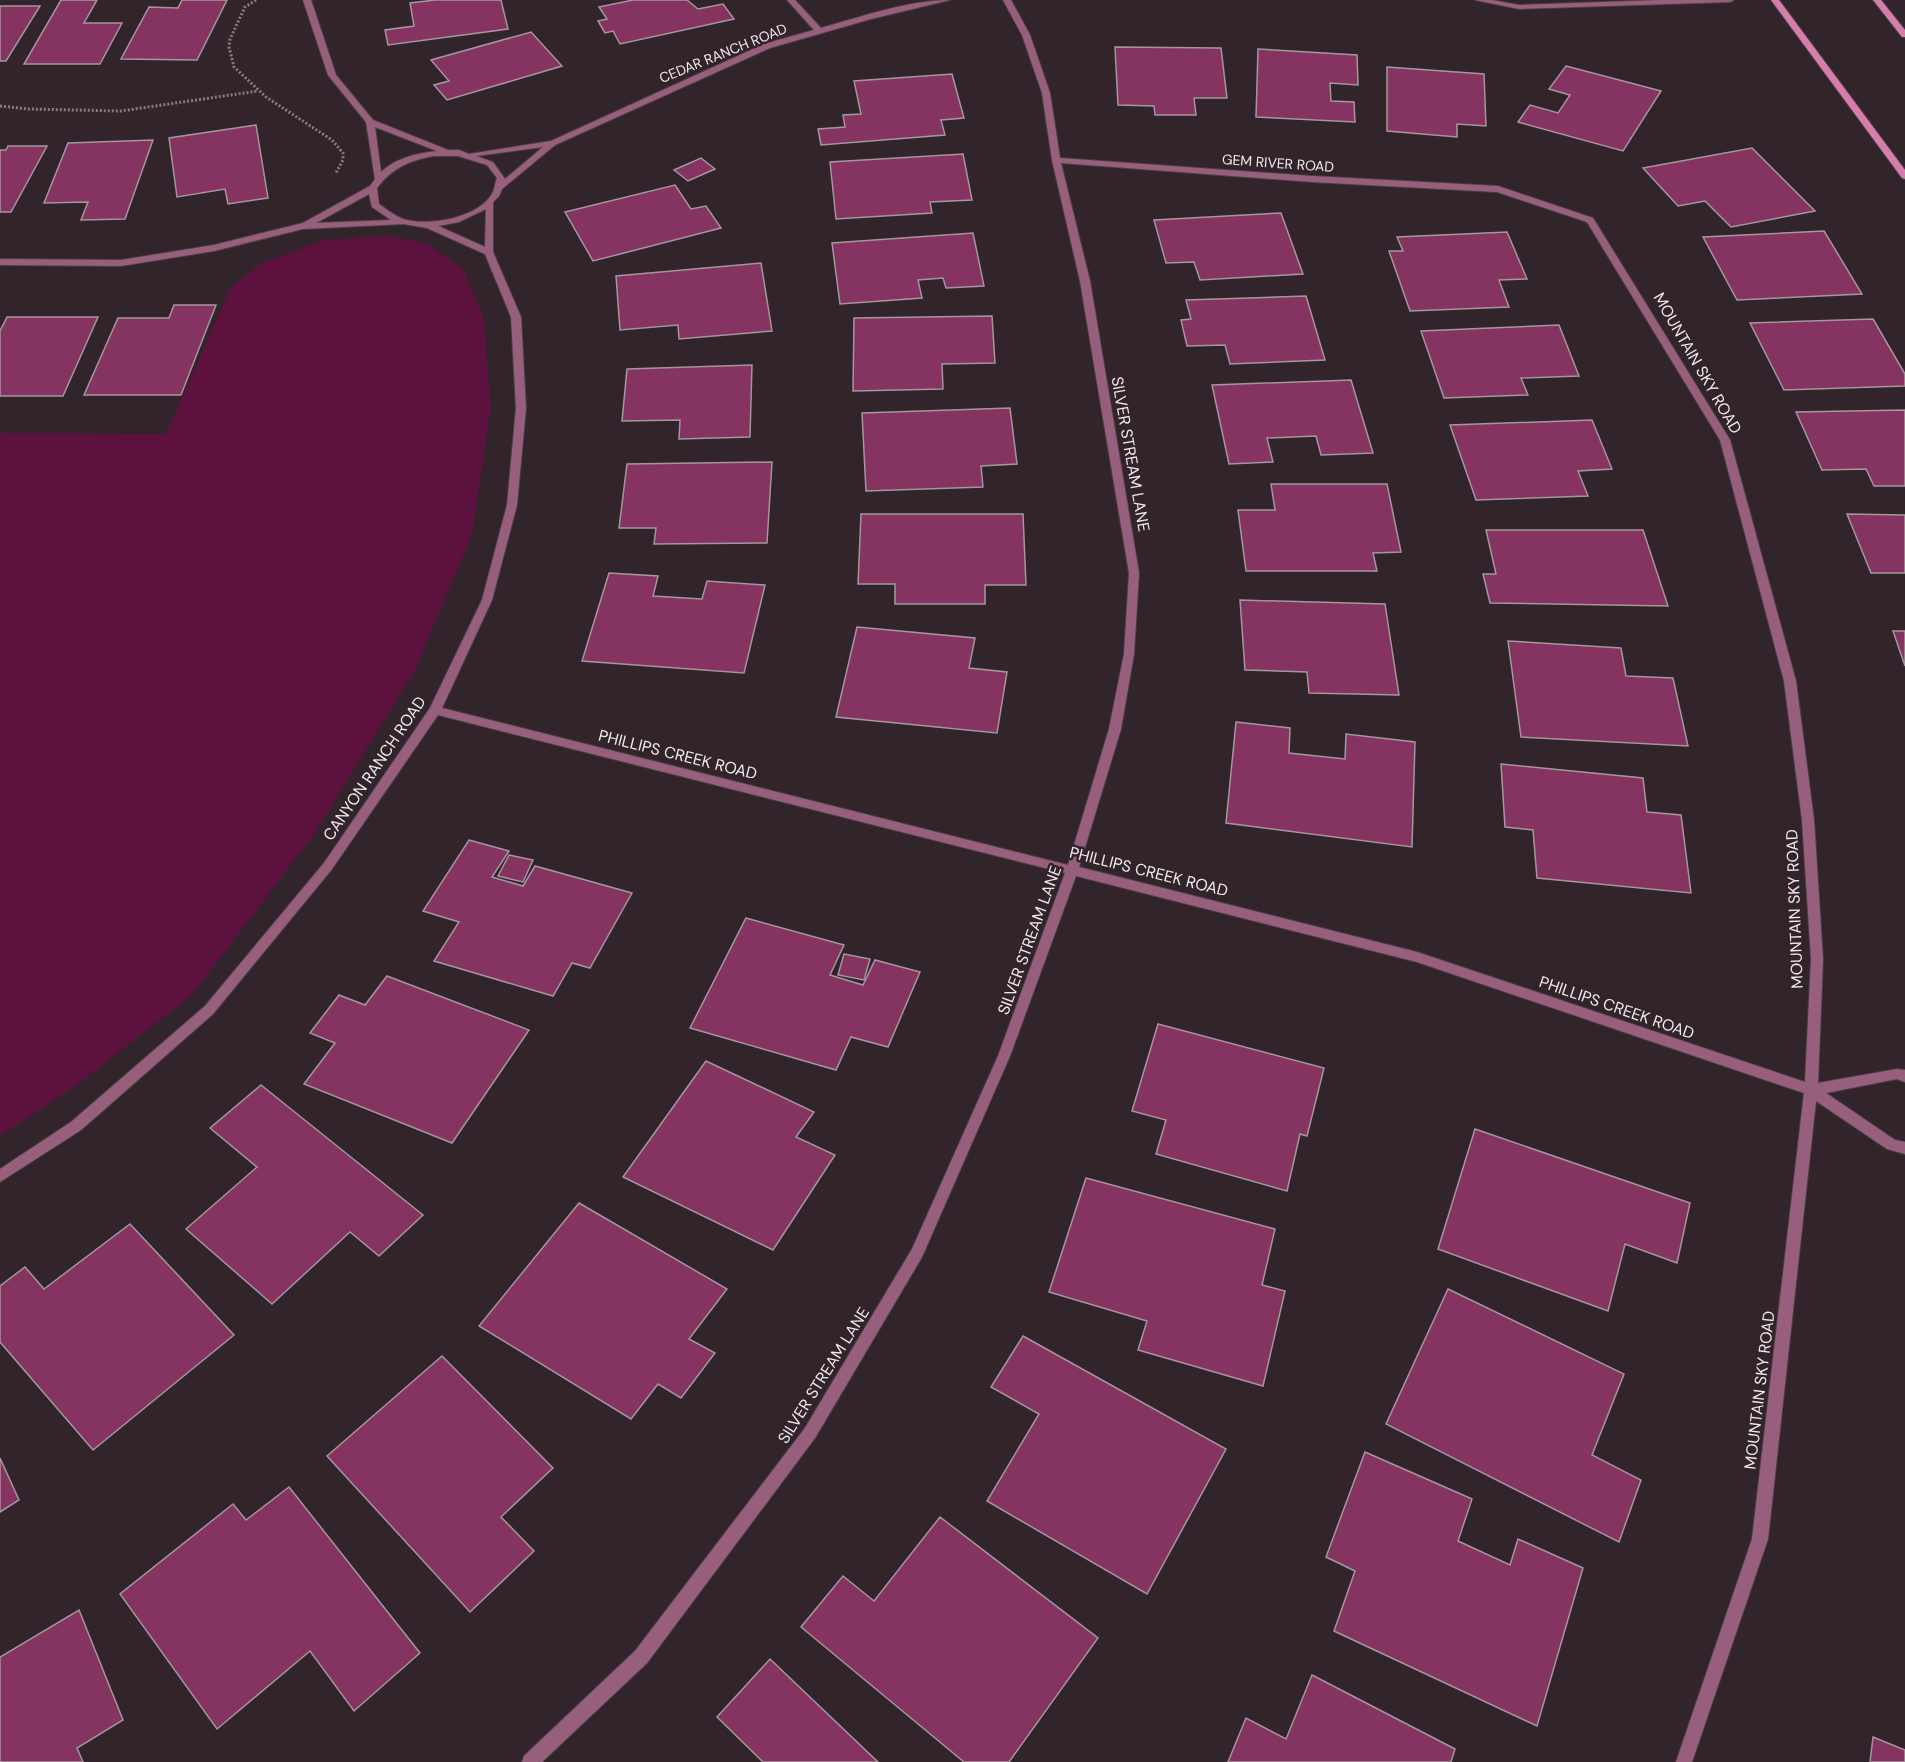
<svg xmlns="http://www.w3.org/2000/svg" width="1905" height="1762" font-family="'DM Sans',sans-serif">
	<rect width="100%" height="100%" fill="#31242a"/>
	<path fill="#5d113f" d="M389,236L427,244L464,270L484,320L491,407L472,535L415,670L315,833L192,995L78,1084L0,1136V433L166,434L230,289L261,263L325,240Z"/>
	<g fill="#853462" stroke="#a5969d" stroke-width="1.5">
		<path d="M61,0H97L84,23H122L100,64H24Z"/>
		<path d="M182,0H227L197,60L121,59L149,7L178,8Z"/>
		<path d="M435,0H501L508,29L388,45L385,30L414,26L410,3Z"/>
		<path d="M633,0H687L698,9L723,4L734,19L620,44L613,31L605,33L598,21L607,19L599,7Z"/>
		<path d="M0,6H40L6,61H0Z"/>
		<path d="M531,32L562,66L447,100L434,85L449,81L431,60Z"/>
		<path d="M1115,47L1221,48L1227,98H1194L1196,115H1155L1154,106L1118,105Z"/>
		<path d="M1258,49L1357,55L1358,85L1330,83L1331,101L1354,102L1355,122L1256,117Z"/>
		<path d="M1566,66L1661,91L1623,151L1518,122L1530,105L1558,113L1570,95L1549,89Z"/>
		<path d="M1387,67L1484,74L1486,126L1457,124V137L1387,131Z"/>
		<path d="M952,74L964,118L941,120L945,135L821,145L818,129L845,127L843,115L861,114L854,81Z"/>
		<path d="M256,125L268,198L228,204L225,189L177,197L169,138Z"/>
		<path d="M153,140L125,219L81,220L88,202L44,203L68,143Z"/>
		<path d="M8,146H47L11,212H0V150H6Z"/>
		<path d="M1752,148L1815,211L1731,227L1705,201L1678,206L1643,168Z"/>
		<path d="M963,154L972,200L930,202L932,213L836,219L830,162Z"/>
		<path d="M701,158L715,169L688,181L674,170Z"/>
		<path d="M675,185L691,209L706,206L721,228L593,261L565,212Z"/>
		<path d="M1281,213L1303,274L1200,280L1194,262L1166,263L1154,220Z"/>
		<path d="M1824,231L1862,294L1737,300L1703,237Z"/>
		<path d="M1507,232L1527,279L1499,280L1509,307L1410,311L1389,251H1403L1397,237Z"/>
		<path d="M973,233L984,286L946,288L943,278L918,280L922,298L840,304L832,243Z"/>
		<path d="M761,263L772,331L679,339L678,325L620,330L616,276Z"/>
		<path d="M1306,296L1325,360L1230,364L1225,345L1187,346L1181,320L1191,319L1186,300Z"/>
		<path d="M174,305H216L181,395H84L118,318H169Z"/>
		<path d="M992,316L995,363L942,364L943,389L853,391L854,318Z"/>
		<path d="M7,317H98L63,396H0V331Z"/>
		<path d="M1873,319L1905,374V386L1784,390L1750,323Z"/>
		<path d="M1559,325L1579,376L1521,378L1528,395L1444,398L1421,331Z"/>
		<path d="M752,365L750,437L679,439L680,420L622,421L627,369Z"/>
		<path d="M1351,380L1373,453L1321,455L1316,436L1267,438L1273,462L1229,464L1212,385Z"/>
		<path d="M1010,408L1017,464L981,466L983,487L866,491L862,413Z"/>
		<path d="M1905,410V486H1874L1866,469L1822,470L1796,412Z"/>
		<path d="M1592,420L1612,469L1578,471L1588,496L1476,500L1450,425Z"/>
		<path d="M772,462L767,543L654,544L656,528H619L627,464Z"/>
		<path d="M1271,484H1387L1401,552L1373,553L1377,571H1246L1238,510H1275Z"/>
		<path d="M861,514H1023L1026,585H985V604H895V584H858Z"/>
		<path d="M1847,514L1905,515V573H1871Z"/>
		<path d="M1486,530H1643L1668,606L1490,603L1483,574H1496Z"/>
		<path d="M609,573L658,576L653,596L702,599L707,581L765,585L744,673L582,661Z"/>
		<path d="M1240,600L1385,604L1399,695L1309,693L1307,672L1245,670Z"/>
		<path d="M857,627L975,638L969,668L1007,672L997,733L836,717Z"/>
		<path d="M1893,631H1905V666Z"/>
		<path d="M1508,641L1621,648L1626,676L1673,678L1688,746L1521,737Z"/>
		<path d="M1236,722L1290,728L1289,753L1345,759L1346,734L1415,742L1412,847L1226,823Z"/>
		<path d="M1501,764L1643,778L1647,812L1681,815L1691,893L1537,878L1533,830L1505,827Z"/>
		<path d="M469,840L509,851L492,877L523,886L535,866L632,893L590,968L572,963L553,996L434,961L459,922L423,911Z"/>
		<path d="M509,855L533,860L523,882L498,876Z"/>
		<path d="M746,918L844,945L830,975L863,985L875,960L920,972L888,1047L851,1037L836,1070L690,1028Z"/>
		<path d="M844,954L870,959L864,980L838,975Z"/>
		<path d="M387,976L529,1030L452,1143L304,1084L335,1043L310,1033L339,995L365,1005Z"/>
		<path d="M1158,1024L1324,1068L1307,1136L1300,1134L1287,1191L1156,1154L1166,1120L1132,1111Z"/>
		<path d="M706,1061L814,1112L796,1137L835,1155L773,1250L623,1177Z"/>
		<path d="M261,1085L423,1215L379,1256L350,1232L272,1304L186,1229L257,1167L210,1128Z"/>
		<path d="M1475,1129L1690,1203L1677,1263L1625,1244L1608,1311L1438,1249Z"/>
		<path d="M1086,1178L1275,1229L1262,1285L1285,1291L1263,1386L1138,1350L1147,1321L1049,1292Z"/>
		<path d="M579,1203L727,1289L689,1339L715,1353L681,1398L658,1384L631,1419L479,1326Z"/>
		<path d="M130,1224L234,1335L93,1450L0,1342V1286L25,1267L44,1289Z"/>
		<path d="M1448,1289L1624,1374L1592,1455L1641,1480L1619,1542L1386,1424Z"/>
		<path d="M1023,1336L1226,1449L1147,1594L987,1501L1039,1414L991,1387Z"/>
		<path d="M442,1356L553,1468L501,1517L534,1551L470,1612L327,1456Z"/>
		<path d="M1365,1452L1472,1499L1458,1541L1510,1565L1518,1539L1583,1568L1537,1726L1334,1631L1355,1571L1326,1557Z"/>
		<path d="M0,1458L19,1500L0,1512Z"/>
		<path d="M289,1487L420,1653L354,1711L310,1651L217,1729L120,1594L233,1504L246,1520Z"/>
		<path d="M940,1517L1098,1638L1009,1762H964L801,1627L843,1576L874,1601Z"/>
		<path d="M79,1610L123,1720L77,1748L83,1762H0V1657Z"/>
		<path d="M770,1659L878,1762H763L717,1717Z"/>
		<path d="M1312,1675L1455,1749L1451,1762H1228L1246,1718L1286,1739Z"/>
		<path d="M1873,1737L1905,1750V1762H1870Z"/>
	</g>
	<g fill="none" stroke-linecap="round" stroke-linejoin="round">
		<defs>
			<g id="minor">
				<path d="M303,0H311L336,75L373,120L448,150H459L469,154L551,141L764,44L814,30L787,0H795L821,28C860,17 910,0 950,0L871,19L770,48L555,145L502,189L499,196L493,202V252L521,317L526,408L517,505L492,600L442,708L1068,865L1109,729L1124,654L1129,573L1080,281L1052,160L1042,93L1022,35L1003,0H1011L1030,35L1050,93L1060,158L1312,176L1498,186L1593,218L1730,440L1796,681L1814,820L1823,959L1818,1083L1897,1069L1905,1070V1082L1897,1079L1826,1093L1895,1140L1905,1142V1154L1887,1149L1816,1101L1768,1539L1692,1762H1676L1752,1539L1804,1093L1417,962L1076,876L1010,1056L922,1257L815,1438L647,1663L542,1762H522L524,1756L635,1651L805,1428L912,1249L998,1056L1065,873L438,715L332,869L213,1014L81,1130L0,1182V1169L71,1122L205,1006L324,863L430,708L482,600L507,505L516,408L511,317L485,254L427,228L404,224L303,229L214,251L121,266L0,265V259L121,260L214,245L303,223L370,186L375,179L366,122L328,75ZM375,127L437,151C417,153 396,158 381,172ZM543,147L505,179L493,162L476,156ZM434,156H458L487,165L497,178C495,182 495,188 493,192C480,218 428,227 403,219C395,216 386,209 379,204L377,188C392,168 410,160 434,156ZM1061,163L1312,182L1497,192L1587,222L1720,440L1784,681L1802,820L1811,959L1805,1082L1417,952L1079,867L1121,729L1134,654L1139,573L1090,281ZM369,194L372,207L391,220L316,223ZM486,209L485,247L438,226L459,222Z"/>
				<path d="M1475,0H1492L1519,5L1660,0H1734L1730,2L1519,9Z"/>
			</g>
			<g id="secondary">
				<path d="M1771,0H1779L1905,170V179L1902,178Z"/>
				<path d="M1873,0H1881L1905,30V37H1902Z"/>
			</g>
		</defs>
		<use href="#minor" stroke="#4c4045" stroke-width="2"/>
		<use href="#secondary" stroke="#4c4045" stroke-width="2"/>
		<g stroke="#877c81" stroke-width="3" stroke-dasharray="2 2" stroke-linecap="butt">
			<path d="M256,0L245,7L230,39L229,47L234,67L266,97L332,140L343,153V160L336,173"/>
			<path d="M0,106L29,109L121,111L258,91"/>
		</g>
		<use href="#minor" fill="#985f7c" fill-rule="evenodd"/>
		<use href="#secondary" fill="#d77dac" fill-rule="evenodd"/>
	</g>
	<g text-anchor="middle" stroke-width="5" stroke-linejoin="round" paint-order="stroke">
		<g font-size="14" fill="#f1e9ed" stroke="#31242a">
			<text transform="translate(723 53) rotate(-22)" y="5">CEDAR RANCH ROAD</text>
			<text transform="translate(1278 163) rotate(4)" y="5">GEM RIVER ROAD</text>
		</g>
		<g font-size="16" fill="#f1e9ed" stroke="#31242a">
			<text transform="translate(1698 363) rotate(60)" y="6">MOUNTAIN SKY ROAD</text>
			<text transform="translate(1131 454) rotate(80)" y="6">SILVER STREAM LANE</text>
			<text transform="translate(678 754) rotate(14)" y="6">PHILLIPS CREEK ROAD</text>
			<text transform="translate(374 768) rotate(-56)" y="6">CANYON RANCH ROAD</text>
			<text transform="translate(1149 871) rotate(14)" y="6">PHILLIPS CREEK ROAD</text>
			<text transform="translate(1794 909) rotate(-92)" y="6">MOUNTAIN SKY ROAD</text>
			<text transform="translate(1029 940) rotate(-70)" y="6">SILVER STREAM LANE</text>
			<text transform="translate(1617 1007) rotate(19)" y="6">PHILLIPS CREEK ROAD</text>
			<text transform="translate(823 1375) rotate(-58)" y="6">SILVER STREAM LANE</text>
			<text transform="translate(1759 1390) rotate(-83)" y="6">MOUNTAIN SKY ROAD</text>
		</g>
	</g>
</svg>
